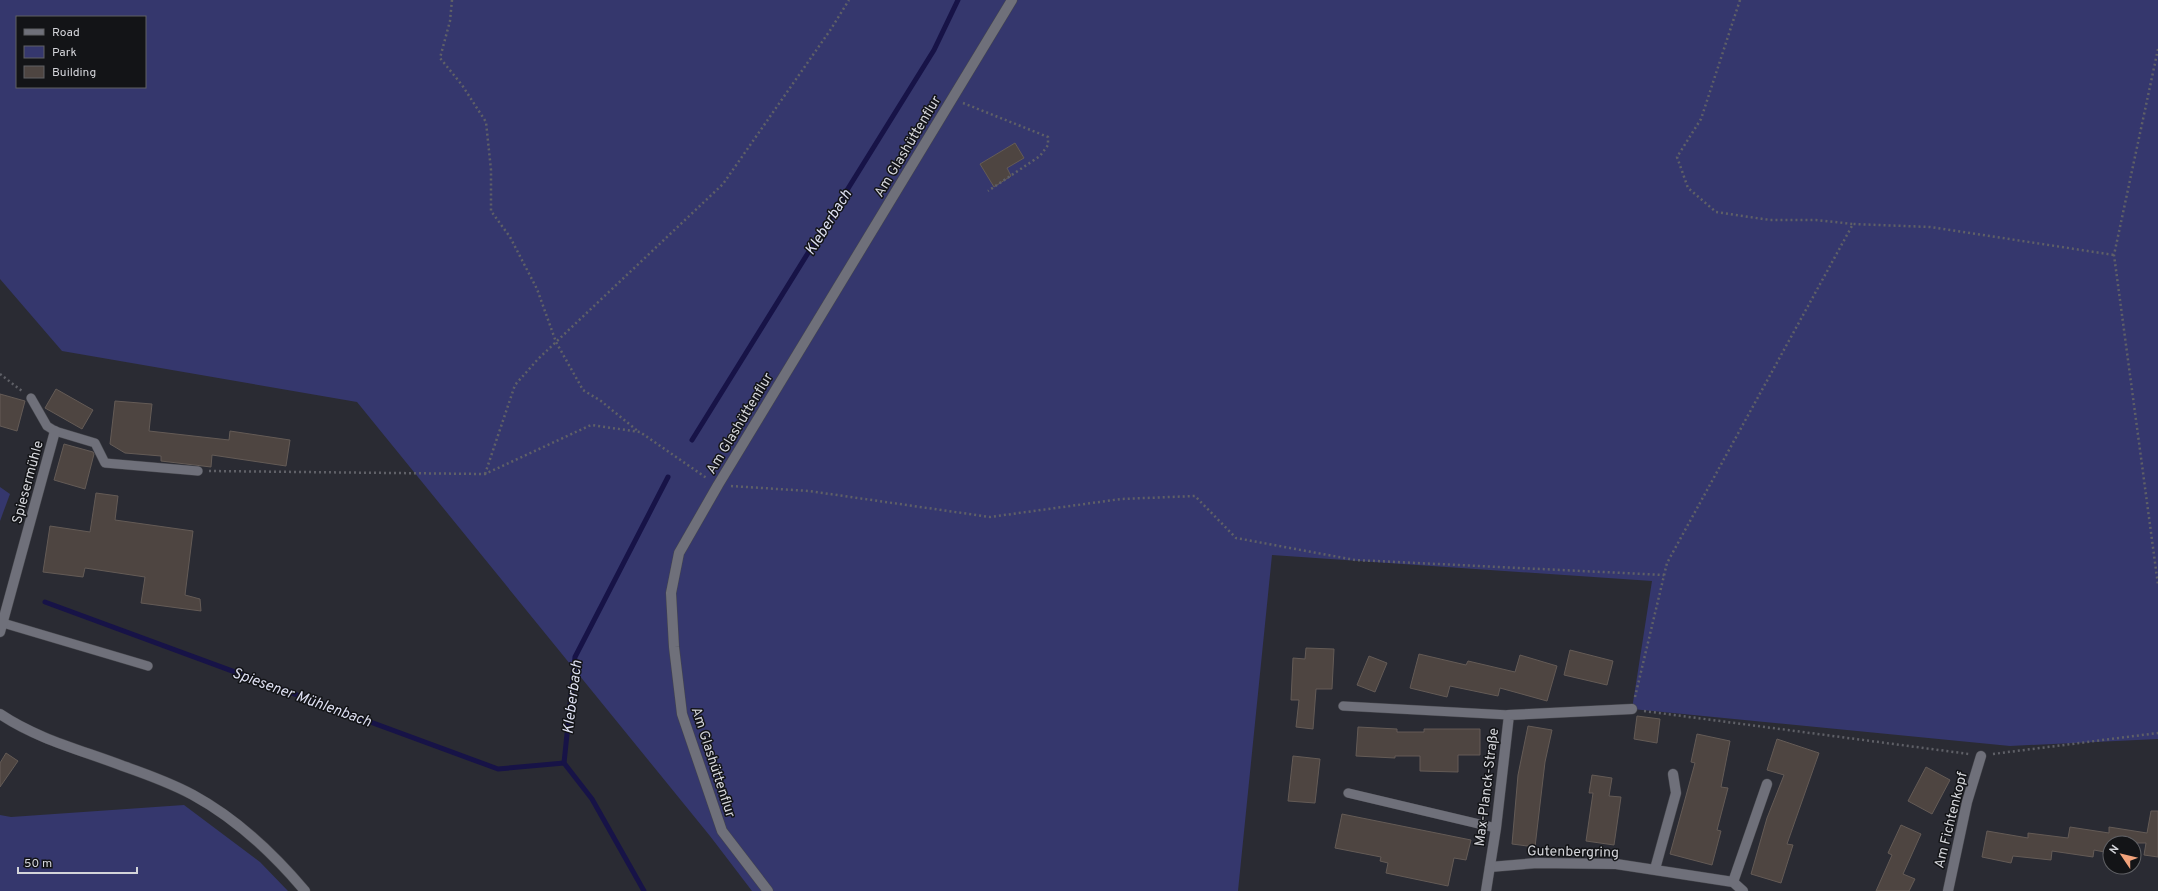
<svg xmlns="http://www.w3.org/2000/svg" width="2158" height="891" font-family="Overpass,sans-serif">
	<rect width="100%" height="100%" fill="#2a2b33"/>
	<g fill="#35376d" fill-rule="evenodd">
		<path d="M0,0H2158V739L2010,746L1632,709L1652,581L1272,555L1238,891H752L710,836L357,402L62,351L0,279ZM17,17H145V87H17Z"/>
		<path d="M0,487L10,494L0,521Z"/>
		<path d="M184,805L260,862L288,891H0V815L11,817Z"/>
	</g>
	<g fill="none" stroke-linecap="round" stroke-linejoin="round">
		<g stroke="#171347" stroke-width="5">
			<path d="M692,440L934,50L958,0"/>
			<path d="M45,602L498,769L564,763"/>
			<path d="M644,891L592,799L564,763L575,657L668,477"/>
		</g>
	</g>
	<g fill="#4e4541" stroke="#645b56">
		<path d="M1015,143L1024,158L1007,168L1011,176L994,187L980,164Z"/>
		<path d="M56,389L93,410L82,429L45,408Z"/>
		<path d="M0,394L25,401L17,431L0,426Z"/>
		<path d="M115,401L152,404L149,431L229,440L230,431L290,440L286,466L212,455L211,467L161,461V456L125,453L110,444Z"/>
		<path d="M64,444L93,452L94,454L85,489L54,480Z"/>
		<path d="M96,493L118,496L115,520L193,531L185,595L200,599L201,611L141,603L145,577L85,568L83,577L43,572L50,526L90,532Z"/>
		<path d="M1306,648L1334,649L1332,689H1316L1313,729L1296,727L1299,700H1291L1293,658L1305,659Z"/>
		<path d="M1570,650L1613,661L1607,685L1564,675Z"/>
		<path d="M1419,654L1466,665L1468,661L1515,672L1520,655L1557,666L1547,701L1500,688L1498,696L1450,686L1447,697L1410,688Z"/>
		<path d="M1369,656L1387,663L1375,692L1357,685Z"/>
		<path d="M1637,716L1660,719L1657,743L1634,739Z"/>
		<path d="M1528,726L1552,730L1545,762L1535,847L1512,844L1518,775Z"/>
		<path d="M1358,727L1397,729V732H1424V729H1480V755H1458V772L1420,771V756H1395V758L1356,756Z"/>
		<path d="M1697,734L1730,741L1721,787L1728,788L1717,830L1721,831L1712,865L1670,854L1695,763L1691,762Z"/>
		<path d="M1777,739L1819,753L1787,844L1793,845L1781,883L1751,874L1767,818L1784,775L1767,770Z"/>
		<path d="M6,753L18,761L0,787V763Z"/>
		<path d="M1293,756L1320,759L1315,803L1288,801Z"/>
		<path d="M1926,767L1950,780L1932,814L1908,801Z"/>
		<path d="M1592,775L1612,778L1609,796L1621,797L1614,845L1586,841L1593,793H1589Z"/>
		<path d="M2151,811H2158V857L2144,855L2146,843H2110V853L2094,850L2093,857L2052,851L2051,860L2013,856L2011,863L1982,857L1987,831L2028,838V833L2068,838L2070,827L2109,833V827L2147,833Z"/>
		<path d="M1342,814L1471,840L1466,860L1454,858L1448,886L1386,873L1388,863L1380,861L1381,857L1335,848Z"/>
		<path d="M1901,825L1921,834L1903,874L1915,879L1909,891H1876L1892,855L1888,853Z"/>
	</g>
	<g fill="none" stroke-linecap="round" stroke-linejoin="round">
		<defs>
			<g id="service">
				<path d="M31,398L47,426L55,431L95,443L105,463L198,471"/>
				<path d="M3,623L148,666"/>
				<path d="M1343,706L1509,715"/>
				<path d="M1348,793L1496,828"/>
			</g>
			<g id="minor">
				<path d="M0,632L55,431"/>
				<path d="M1490,867L1537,863L1616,864L1733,882L1743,891"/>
				<path d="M1655,869L1676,793L1673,774"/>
				<path d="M1733,882L1767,784"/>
				<path d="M768,891L722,831L682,714L674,647L671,593L679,553L718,485L1012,0"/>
				<path d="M1486,891L1496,828L1509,715L1632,709"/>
				<path d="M1948,891L1967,802L1981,756"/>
			</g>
			<path id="tertiary" d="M0,714C37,739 81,750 123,766C146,774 171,783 193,795C237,819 273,853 305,891"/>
		</defs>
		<use href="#service" stroke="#45464c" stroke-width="10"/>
		<use href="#minor" stroke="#45464c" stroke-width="11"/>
		<use href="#tertiary" stroke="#45464c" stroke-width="11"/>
		<g stroke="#5f6067" stroke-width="2.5" stroke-dasharray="2 3" stroke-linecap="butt">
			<path d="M452,0L450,21L440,58L462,85L486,122L491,170V211L510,237L537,289L556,342L583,390L601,401L639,432"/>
			<path d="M1740,0L1701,119L1677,157L1688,188L1716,212L1770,220H1816L1853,224"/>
			<path d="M2158,49L2114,255L2158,585"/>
			<path d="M963,103L1048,137V145L1040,156L988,191"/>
			<path d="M0,374L22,391"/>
			<path d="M209,471L485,474L591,425L640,432L708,479"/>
			<path d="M485,474L515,385L538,359L723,184L831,29L849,0"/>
			<path d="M731,486L809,491L990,517L1121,499L1195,496L1236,538L1355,560L1664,575"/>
			<path d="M1635,697L1667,563L1853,224L1930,227L2114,255"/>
			<path d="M1644,711L1969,754"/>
			<path d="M1993,754L2158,733"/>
		</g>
		<use href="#service" stroke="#6f707a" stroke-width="9"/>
		<use href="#minor" stroke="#6f707a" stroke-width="10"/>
		<use href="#tertiary" stroke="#6f707a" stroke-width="10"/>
	</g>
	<g text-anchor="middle" stroke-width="3" stroke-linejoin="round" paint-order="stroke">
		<g font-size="14" fill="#d3d4d9" stroke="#131417">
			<text transform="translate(907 146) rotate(-59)" y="5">Am Glashüttenflur</text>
			<text transform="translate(739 423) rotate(-59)" y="5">Am Glashüttenflur</text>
			<text transform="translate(27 482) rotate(-75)" y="5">Spiesermühle</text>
			<text transform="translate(714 762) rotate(72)" y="5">Am Glashüttenflur</text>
			<text transform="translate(1486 787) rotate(-83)" y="5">Max-Planck-Straße</text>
			<text transform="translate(1950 820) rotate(-76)" y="5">Am Fichtenkopf</text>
			<text transform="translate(1573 851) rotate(1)" y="5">Gutenbergring</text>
		</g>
		<g font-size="15" font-style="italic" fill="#dcdef0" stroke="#131417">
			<text transform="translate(828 222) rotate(-58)" y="5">Kleberbach</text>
			<text transform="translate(302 697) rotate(20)" y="5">Spiesener Mühlenbach</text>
			<text transform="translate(572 697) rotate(-83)" y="5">Kleberbach</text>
		</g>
	</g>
	<rect x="16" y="16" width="130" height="72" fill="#131417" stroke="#606165"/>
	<rect x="24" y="29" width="20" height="6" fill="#6f707a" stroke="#606165"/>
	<text x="52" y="36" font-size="12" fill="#d3d4d9">Road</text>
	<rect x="24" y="46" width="20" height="12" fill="#35376d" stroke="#606165"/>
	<text x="52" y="56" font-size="12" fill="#d3d4d9">Park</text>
	<rect x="24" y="66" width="20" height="12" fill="#4e4541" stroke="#606165"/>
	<text x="52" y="76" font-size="12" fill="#d3d4d9">Building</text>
	<g transform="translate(2122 855) rotate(305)"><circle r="19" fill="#131417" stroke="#606165"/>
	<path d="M0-3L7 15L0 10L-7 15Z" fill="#f1a27b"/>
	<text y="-6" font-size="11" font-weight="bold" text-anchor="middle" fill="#d3d4d9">N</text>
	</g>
	<path d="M18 867v6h119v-6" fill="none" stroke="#d3d4d9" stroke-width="2"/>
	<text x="24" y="867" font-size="12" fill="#d3d4d9" stroke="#131417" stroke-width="3" paint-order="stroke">50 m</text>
</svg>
